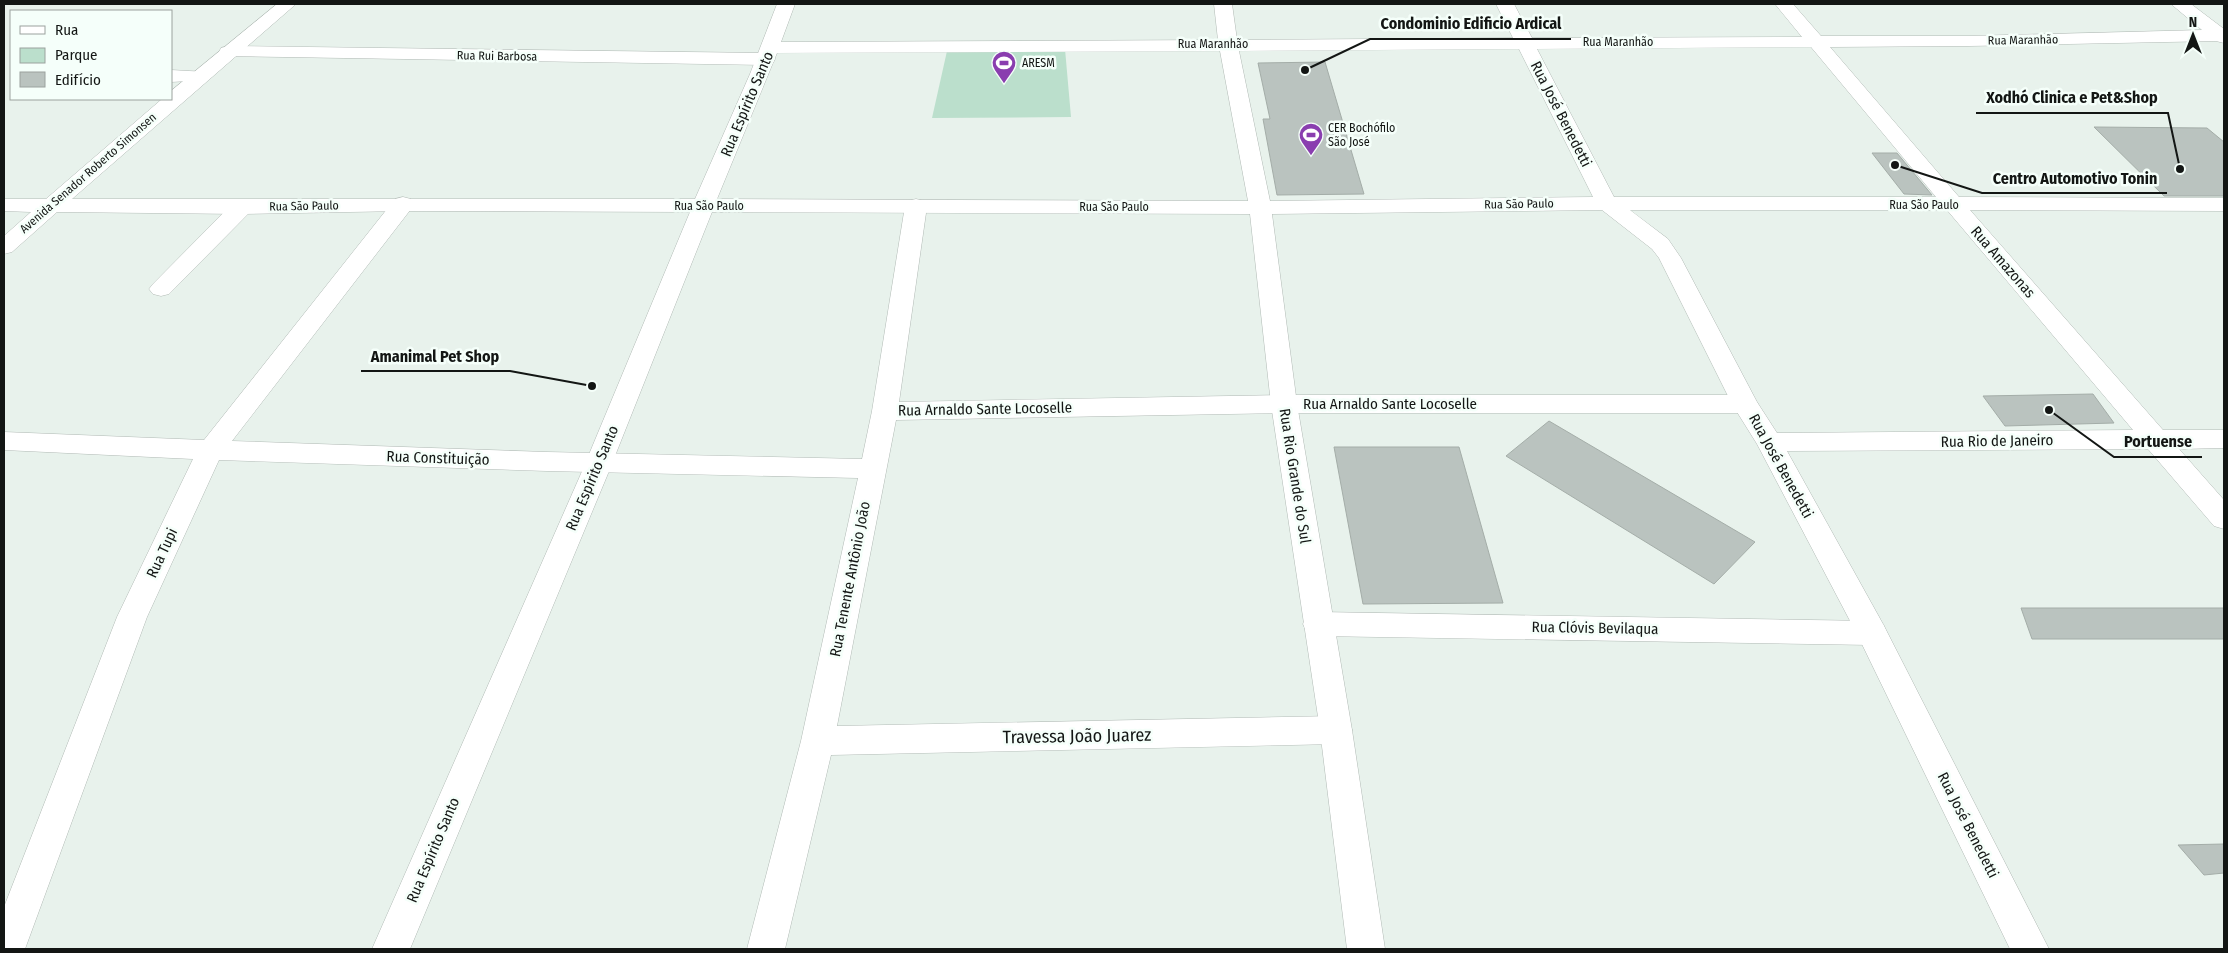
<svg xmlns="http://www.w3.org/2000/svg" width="2228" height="953" font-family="'Fira Sans Condensed',sans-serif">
	<rect width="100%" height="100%" fill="#e8f2ec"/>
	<path fill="#bbdfcc" d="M1065,49L1071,117L932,118L947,51Z"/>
	<g fill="#bac3bf" stroke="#a4ada8">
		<path d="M1325,62L1364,194L1277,195L1263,119H1270L1258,63Z"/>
		<path d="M2094,127L2207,128L2224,142V196H2164Z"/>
		<path d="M1872,153H1897L1932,195L1904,194Z"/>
		<path d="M2093,394L2114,423L2005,426L1983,396Z"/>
		<path d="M1549,421L1755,542L1714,584L1506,456Z"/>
		<path d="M1334,447H1459L1503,603L1363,604Z"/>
		<path d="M2021,608H2224V639H2032Z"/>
		<path d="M2224,844V873L2204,875L2178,845Z"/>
	</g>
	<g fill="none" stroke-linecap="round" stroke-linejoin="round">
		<defs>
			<g id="street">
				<path d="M228,46L766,53L773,55L775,59L773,63L766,65L221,56L219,52L221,48Z"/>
				<path d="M171,70L207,72L209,76L207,80L171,82Z"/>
				<path d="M403,197L411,199L414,204L411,209L232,441L547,452L862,459L872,411L905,206L908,201L916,199L924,201L927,206L899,402L1284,395H1745L1754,398L1758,404L1754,410L1745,413H1284L896,420L837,726L1336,716L1348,720L1352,730L1348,740L1336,744L831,755L785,949H747L801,741L858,478L547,471L219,460L147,617L25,949H4V907L117,617L193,459L4,450V432L204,440L395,199Z"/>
				<path d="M242,200L250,202L253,207L250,212L169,294L161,296L153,294L149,289L153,284L234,202Z"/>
				<path d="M1318,612L1872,621L1883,624L1887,633L1883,642L1872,645L1318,636L1307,633L1303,624L1307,615Z"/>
			</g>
			<path id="secondary" d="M277,4H296L72,199H695L750,74L777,4H795L781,42L1218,40L1214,4H1232L1237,40L1513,38L1496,4H1514L1532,38L1802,37L1775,4H1793L1821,36H1969L2202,30L2171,4H2191L2224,29V43L2216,41L1969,46L1830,47L1959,197L2224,198V211L1970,210L2163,430H2224V448L2179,449L2224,500V529L2214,526L2148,449L1787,451L1883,624L2049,949H2010L1858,636L1757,444L1732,404L1659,258L1652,249L1602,210L1272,214L1297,404L1352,730L1385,949H1347L1320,730L1271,404L1250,214L712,212L607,476L410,949H372L580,476L690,212L403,211L242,214L57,212L12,252L4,254V236L31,212L4,211V199H46L162,99H171V91ZM1811,47L1936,197H1614L1537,49ZM1519,49L1593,197L1270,201L1239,51ZM1220,51L1248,201L717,199L777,53ZM1630,210H1947L2133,430L1777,433L1757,402L1681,258L1668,239Z"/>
		</defs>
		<use href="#street" stroke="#b1bab5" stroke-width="1"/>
		<use href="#secondary" stroke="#b1bab5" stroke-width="1"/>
		<use href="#street" fill="#fff" fill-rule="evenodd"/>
		<use href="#secondary" fill="#fff" fill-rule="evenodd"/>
	</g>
	<defs>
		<symbol id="stadium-pin" viewBox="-11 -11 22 30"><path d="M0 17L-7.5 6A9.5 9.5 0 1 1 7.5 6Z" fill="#8a3eaf" stroke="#f5fffa"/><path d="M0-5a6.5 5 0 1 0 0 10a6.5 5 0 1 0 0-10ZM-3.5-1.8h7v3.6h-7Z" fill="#fff"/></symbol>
	</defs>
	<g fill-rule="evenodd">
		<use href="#stadium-pin" x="990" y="49" width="28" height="38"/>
		<use href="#stadium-pin" x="1297" y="121" width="28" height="38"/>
	</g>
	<g text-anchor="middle" stroke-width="5" stroke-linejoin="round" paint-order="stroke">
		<g font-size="12" fill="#131614" stroke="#f5fffa">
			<text transform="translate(2023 40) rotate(-1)" y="4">Rua Maranhão</text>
			<text x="1618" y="46">Rua Maranhão</text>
			<text x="1213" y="48">Rua Maranhão</text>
			<text transform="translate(497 56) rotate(1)" y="4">Rua Rui Barbosa</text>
			<text transform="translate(88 173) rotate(-41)" y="4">Avenida Senador Roberto Simonsen</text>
			<text transform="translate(1519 204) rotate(-1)" y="4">Rua São Paulo</text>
			<text x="1924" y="209">Rua São Paulo</text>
			<text transform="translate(304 206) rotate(-1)" y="4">Rua São Paulo</text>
			<text x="709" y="210">Rua São Paulo</text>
			<text x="1114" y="211">Rua São Paulo</text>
		</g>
		<g font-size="12" fill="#131614" stroke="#f5fffa" text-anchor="start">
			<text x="1022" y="67">ARESM</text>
			<text x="1328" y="132">CER Bochófilo<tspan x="1328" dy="14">São José</tspan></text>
		</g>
		<g font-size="15" fill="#131614" stroke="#f5fffa">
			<text transform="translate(747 104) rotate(-67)" y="5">Rua Espírito Santo</text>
			<text transform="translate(1561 114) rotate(63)" y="5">Rua José Benedetti</text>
			<text transform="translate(2003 262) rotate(49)" y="5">Rua Amazonas</text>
			<text x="1390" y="409">Rua Arnaldo Sante Locoselle</text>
			<text transform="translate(985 409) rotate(-1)" y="5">Rua Arnaldo Sante Locoselle</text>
			<text transform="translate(1997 441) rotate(-1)" y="5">Rua Rio de Janeiro</text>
			<text transform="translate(438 458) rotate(2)" y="5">Rua Constituição</text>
			<text transform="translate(1781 466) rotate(61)" y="5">Rua José Benedetti</text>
			<text transform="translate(1295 476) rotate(81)" y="5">Rua Rio Grande do Sul</text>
			<text transform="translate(592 478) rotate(-67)" y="5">Rua Espírito Santo</text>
			<text transform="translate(162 553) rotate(-65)" y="5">Rua Tupi</text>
			<text transform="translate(850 579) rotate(-79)" y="5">Rua Tenente Antônio João</text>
			<text transform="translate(1595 628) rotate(1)" y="5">Rua Clóvis Bevilaqua</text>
			<text transform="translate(1968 825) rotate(63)" y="5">Rua José Benedetti</text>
			<text transform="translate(433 850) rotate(-67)" y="5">Rua Espírito Santo</text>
		</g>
		<g font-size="18" fill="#131614" stroke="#f5fffa">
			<text transform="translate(1077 736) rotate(-1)" y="6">Travessa João Juarez</text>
		</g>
	</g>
	<path fill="none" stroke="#131614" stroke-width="2" d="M1305 70L1370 39H1571M2180 169L2168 113H1976M1895 165L1982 193H2167M592 386L510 371H361M2049 410L2114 457H2202"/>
	<g fill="#131614" stroke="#f5fffa" stroke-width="2">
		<circle cx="1305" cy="70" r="5"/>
		<circle cx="2180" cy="169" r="5"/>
		<circle cx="1895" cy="165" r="5"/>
		<circle cx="592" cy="386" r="5"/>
		<circle cx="2049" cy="410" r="5"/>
	</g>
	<g font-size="16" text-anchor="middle" font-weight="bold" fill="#131614" stroke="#f5fffa" stroke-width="5" stroke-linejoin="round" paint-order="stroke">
		<text x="1471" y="29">Condominio Edificio Ardical</text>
		<text x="2072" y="103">Xodhó Clinica e Pet&amp;Shop</text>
		<text x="2075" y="184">Centro Automotivo Tonin</text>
		<text x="435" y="362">Amanimal Pet Shop</text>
		<text x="2158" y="447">Portuense</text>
	</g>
	<rect width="2228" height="953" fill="none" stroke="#131614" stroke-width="10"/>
	<rect x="10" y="10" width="162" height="90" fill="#f5fffa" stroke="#9ba29e"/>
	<rect x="20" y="26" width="25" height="8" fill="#ffffff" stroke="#9ba29e"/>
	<text x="55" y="35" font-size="15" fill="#131614">Rua</text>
	<rect x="20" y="48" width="25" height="15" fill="#bbdfcc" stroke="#9ba29e"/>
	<text x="55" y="60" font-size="15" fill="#131614">Parque</text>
	<rect x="20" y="72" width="25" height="15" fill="#bac3bf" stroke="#9ba29e"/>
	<text x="55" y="85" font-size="15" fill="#131614">Edifício</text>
	<g transform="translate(2193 35)" stroke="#f5fffa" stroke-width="4" paint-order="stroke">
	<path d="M0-4L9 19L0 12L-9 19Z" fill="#131614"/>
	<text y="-8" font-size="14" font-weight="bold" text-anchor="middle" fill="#131614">N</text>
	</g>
</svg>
